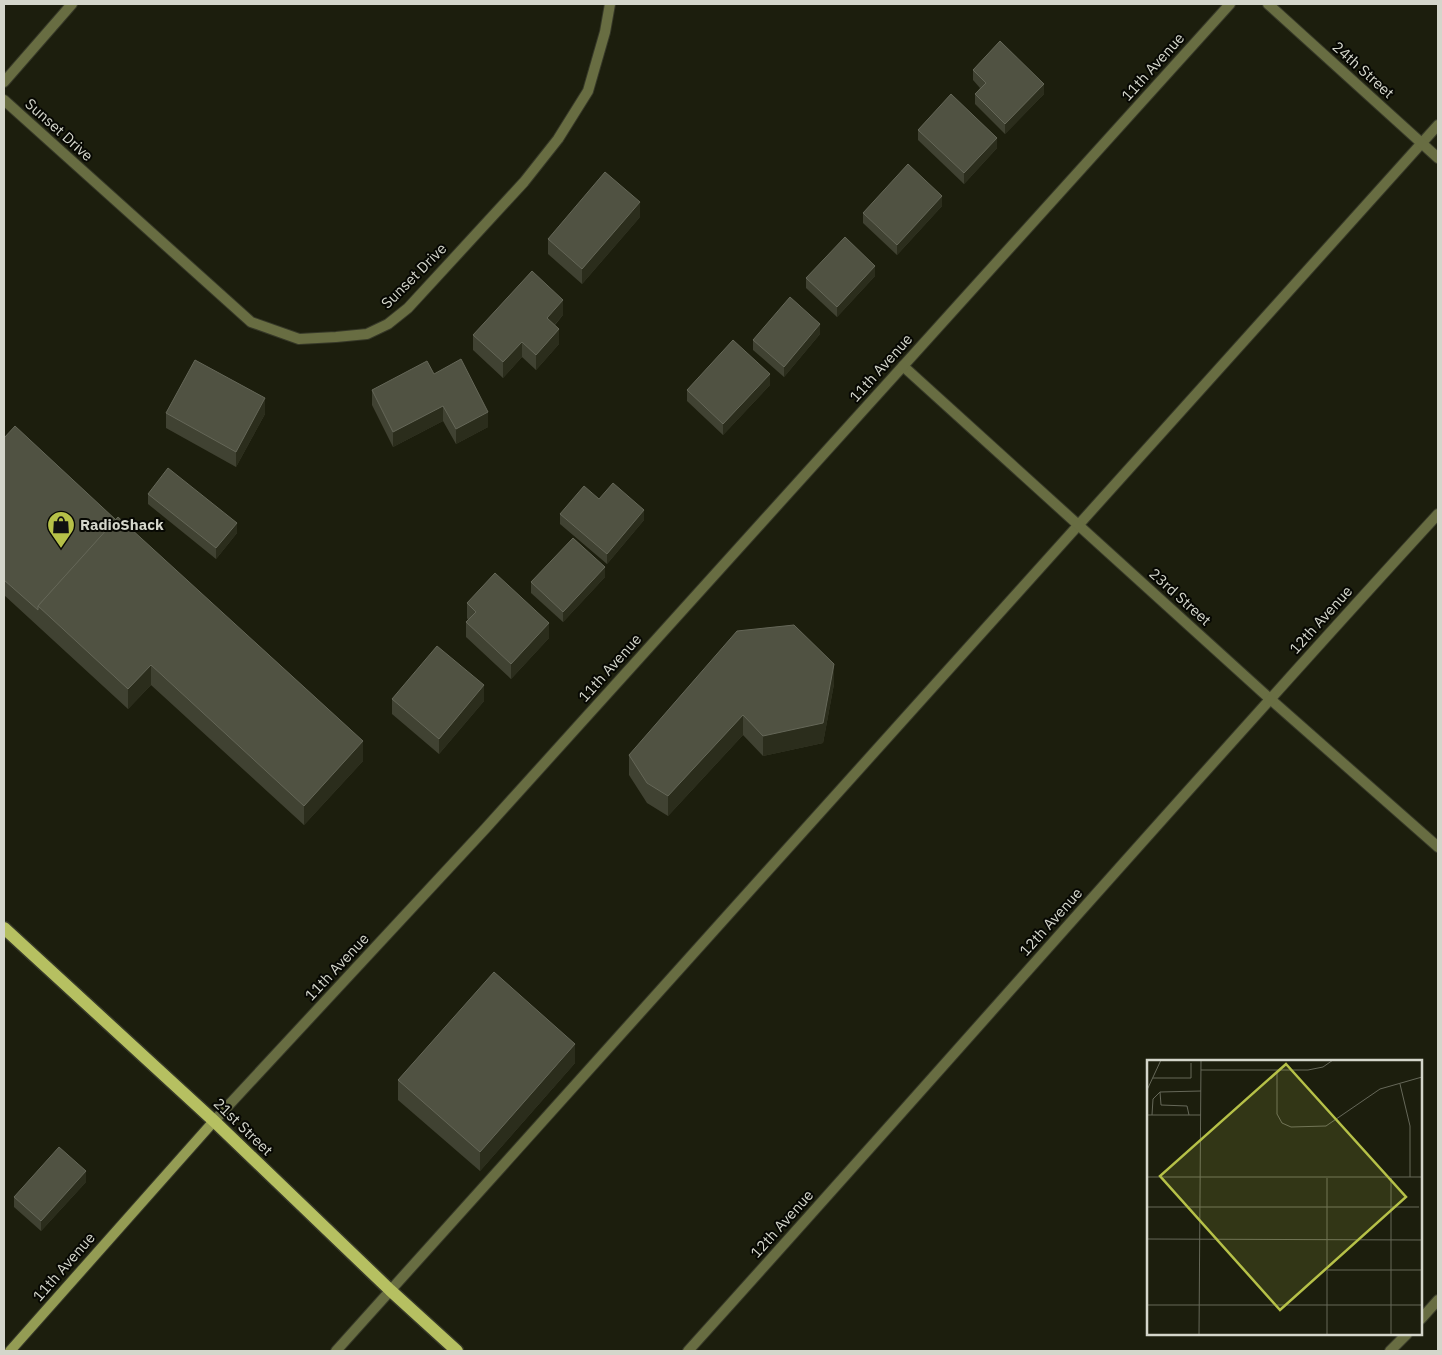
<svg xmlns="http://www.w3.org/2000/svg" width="1442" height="1355" font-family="'IBM Plex Sans',sans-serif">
	<rect width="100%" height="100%" fill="#1c1e0d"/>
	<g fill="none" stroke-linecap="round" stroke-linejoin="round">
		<defs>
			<path id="service" d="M336,1351L1438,125"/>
			<g id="minor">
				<path d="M1268,4L1438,158"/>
				<path d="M4,82L72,4"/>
				<path d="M4,100L251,322L299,339L336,337L367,334L388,324L408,308L524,182L558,139L588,91L605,32L610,4"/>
				<path d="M903,366L1269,698L1438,847"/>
				<path d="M214,1121L485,829L1230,4"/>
				<path d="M1421,1319L1438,1300"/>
				<path d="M688,1351C939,1073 1185,790 1438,514"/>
				<path d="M1390,1351L1407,1334"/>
			</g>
			<path id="secondary" d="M10,1351L214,1121"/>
			<path id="primary" d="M4,928L214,1121L390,1290L457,1351"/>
		</defs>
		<use href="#service" stroke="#363828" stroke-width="12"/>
		<use href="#minor" stroke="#363828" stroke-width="12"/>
		<use href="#secondary" stroke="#363828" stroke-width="12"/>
		<use href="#primary" stroke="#363828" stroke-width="15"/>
		<use href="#service" stroke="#686d42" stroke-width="10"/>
		<use href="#minor" stroke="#686d42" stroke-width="10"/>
		<use href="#secondary" stroke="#949c54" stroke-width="10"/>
		<use href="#primary" stroke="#b6c061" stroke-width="12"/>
	</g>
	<g fill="#404232">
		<path d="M973,70L1044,94L1005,134L975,104V94L980,88L973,80Z"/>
		<path d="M918,130L997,148L964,184L918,140Z"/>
		<path d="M942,206L897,255L863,223V213Z"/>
		<path d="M640,217L582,284L548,254V239Z"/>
		<path d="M875,276L837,317L806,288V278Z"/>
		<path d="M563,315L555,325L559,344L536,370L522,357L503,378L473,350V335Z"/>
		<path d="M820,334L784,377L753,350V340Z"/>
		<path d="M434,374L488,427L456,444L443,421L393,447L372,405V390Z"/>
		<path d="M770,385L723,435L687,401V390Z"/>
		<path d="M166,413L265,414L236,467L166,428Z"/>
		<path d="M4,438L363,761L304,825L151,685L128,709L4,595Z"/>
		<path d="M148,494L237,533L216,559L148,504Z"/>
		<path d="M599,499L644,520L607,564L560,524V514Z"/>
		<path d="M605,577L563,622L531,593V582Z"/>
		<path d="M467,603L549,638L511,679L466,637V622L468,620L467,618Z"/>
		<path d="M834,684L823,743L763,756L743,735L668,816L647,803L629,775V755Z"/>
		<path d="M392,699L484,701L439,754L392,714Z"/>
		<path d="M575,1063L480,1171L398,1100V1080Z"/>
		<path d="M86,1182L41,1231L14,1207V1197Z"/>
	</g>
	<g fill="#2b2d1c">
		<path d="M1044,84V94L1005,134V124Z"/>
		<path d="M997,138V148L964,184V173Z"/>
		<path d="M942,196V206L897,255V245Z"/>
		<path d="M640,202V217L582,284V269Z"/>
		<path d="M875,266V276L837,317V307Z"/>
		<path d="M563,300V315L547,333V318Z"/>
		<path d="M820,324V334L784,377V367Z"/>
		<path d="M559,329V344L536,370V355Z"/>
		<path d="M522,342V357L503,378V362Z"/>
		<path d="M770,374V385L723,435V424Z"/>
		<path d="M265,398V414L236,467V452Z"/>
		<path d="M443,406V421L393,447V432Z"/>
		<path d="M488,412V427L456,444V429Z"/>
		<path d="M644,510V520L607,564V554Z"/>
		<path d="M237,523V533L216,559V548Z"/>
		<path d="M605,567V577L563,622V612Z"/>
		<path d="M549,623V638L511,679V664Z"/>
		<path d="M834,664V684L823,743L763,756V736Z"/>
		<path d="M151,665V685L128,709V689Z"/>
		<path d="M484,685V701L439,754V739Z"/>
		<path d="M743,715V735L668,816V796Z"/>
		<path d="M363,741V761L304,825V806Z"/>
		<path d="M575,1044V1063L480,1171V1152Z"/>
		<path d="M86,1171V1182L41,1231V1221Z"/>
	</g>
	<g fill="#505242" stroke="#656758">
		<path d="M1000,41L1044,84L1005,124L975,94L986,83L973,70Z"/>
		<path d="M951,94L997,138L964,173L918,130Z"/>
		<path d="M908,164L942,196L897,245L863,213Z"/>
		<path d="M605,172L640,202L582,269L548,239Z"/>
		<path d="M845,237L875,266L837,307L806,278Z"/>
		<path d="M532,271L563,300L547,318L559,329L536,355L522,342L503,362L473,335Z"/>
		<path d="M790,297L820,324L784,367L753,340Z"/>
		<path d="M733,340L770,374L723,424L687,390Z"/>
		<path d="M461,359L488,412L456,429L443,406L393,432L372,390L427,361L434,374Z"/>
		<path d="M195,360L265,398L236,452L166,413Z"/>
		<path d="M15,426L116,520L38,606V610L4,580V438Z"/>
		<path d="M168,468L237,523L216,548L148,494Z"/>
		<path d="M613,483L644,510L607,554L560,514L584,486L599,499Z"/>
		<path d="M118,517L363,741L304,806L151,665L128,689L38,606Z"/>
		<path d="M573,538L605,567L563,612L531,582Z"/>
		<path d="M495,573L549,623L511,664L466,622L476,612L467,603Z"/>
		<path d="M794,625L834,664L823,723L763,736L743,715L668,796L647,783L629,755L737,631Z"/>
		<path d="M437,646L484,685L439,739L392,699Z"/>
		<path d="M494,972L575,1044L480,1152L398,1080Z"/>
		<path d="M59,1147L86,1171L41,1221L14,1197Z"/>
	</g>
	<defs>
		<symbol id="shop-pin" viewBox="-11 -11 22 30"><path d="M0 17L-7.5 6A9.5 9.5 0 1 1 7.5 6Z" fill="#b6c148" stroke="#070803"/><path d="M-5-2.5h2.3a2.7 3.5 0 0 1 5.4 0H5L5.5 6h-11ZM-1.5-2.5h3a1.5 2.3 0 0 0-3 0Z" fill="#111"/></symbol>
	</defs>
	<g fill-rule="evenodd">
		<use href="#shop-pin" x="45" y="509" width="32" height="43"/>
	</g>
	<g text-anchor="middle" stroke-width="4" stroke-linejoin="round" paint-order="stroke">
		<g font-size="15" fill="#d4d6cb" stroke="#070803">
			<text transform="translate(1153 67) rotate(-48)" y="5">11th Avenue</text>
			<text transform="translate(1363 70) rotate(42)" y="5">24th Street</text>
			<text transform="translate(59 130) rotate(42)" y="5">Sunset Drive</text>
			<text transform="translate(414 276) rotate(-45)" y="5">Sunset Drive</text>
			<text transform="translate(881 368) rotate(-48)" y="5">11th Avenue</text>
			<text transform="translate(1180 597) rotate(42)" y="5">23rd Street</text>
			<text transform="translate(1321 620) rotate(-48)" y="5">12th Avenue</text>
			<text transform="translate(610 668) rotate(-48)" y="5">11th Avenue</text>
			<text transform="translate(1051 922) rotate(-48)" y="5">12th Avenue</text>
			<text transform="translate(337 967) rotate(-47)" y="5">11th Avenue</text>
			<text transform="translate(243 1127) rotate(44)" y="5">21st Street</text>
			<text transform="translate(782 1224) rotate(-48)" y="5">12th Avenue</text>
			<text transform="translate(64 1267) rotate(-49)" y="5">11th Avenue</text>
		</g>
		<g font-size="15" font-weight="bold" fill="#d4d6cb" stroke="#070803" text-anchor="start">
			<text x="80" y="530">RadioShack</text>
		</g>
	</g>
	<g transform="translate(1147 1060)">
		<rect width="275" height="275" fill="#1c1e0d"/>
		<path fill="none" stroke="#666859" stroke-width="1" d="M54,10H161L176,7L186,0M130,11V54L135,63L144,67L179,66L233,29L275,17M6,18H44V3M253,24L263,66V117M0,30L14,0M13,32L14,45L40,46L42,55M0,55H54M5,55L6,39L13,32L54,31M0,117H53M53,117H275M180,118V275M244,118V275M0,147H272M0,179L275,180M180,210H275M0,245H275M52,275L54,0"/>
		<path fill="#b6c148" fill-opacity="0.15" stroke="#b6c148" stroke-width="2.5" d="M139,4L259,137L133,250L13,116Z"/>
		<rect width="275" height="275" fill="none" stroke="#d4d6cb" stroke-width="2.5"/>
	</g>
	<rect width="1442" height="1355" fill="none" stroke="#d4d6cb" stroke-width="10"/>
</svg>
